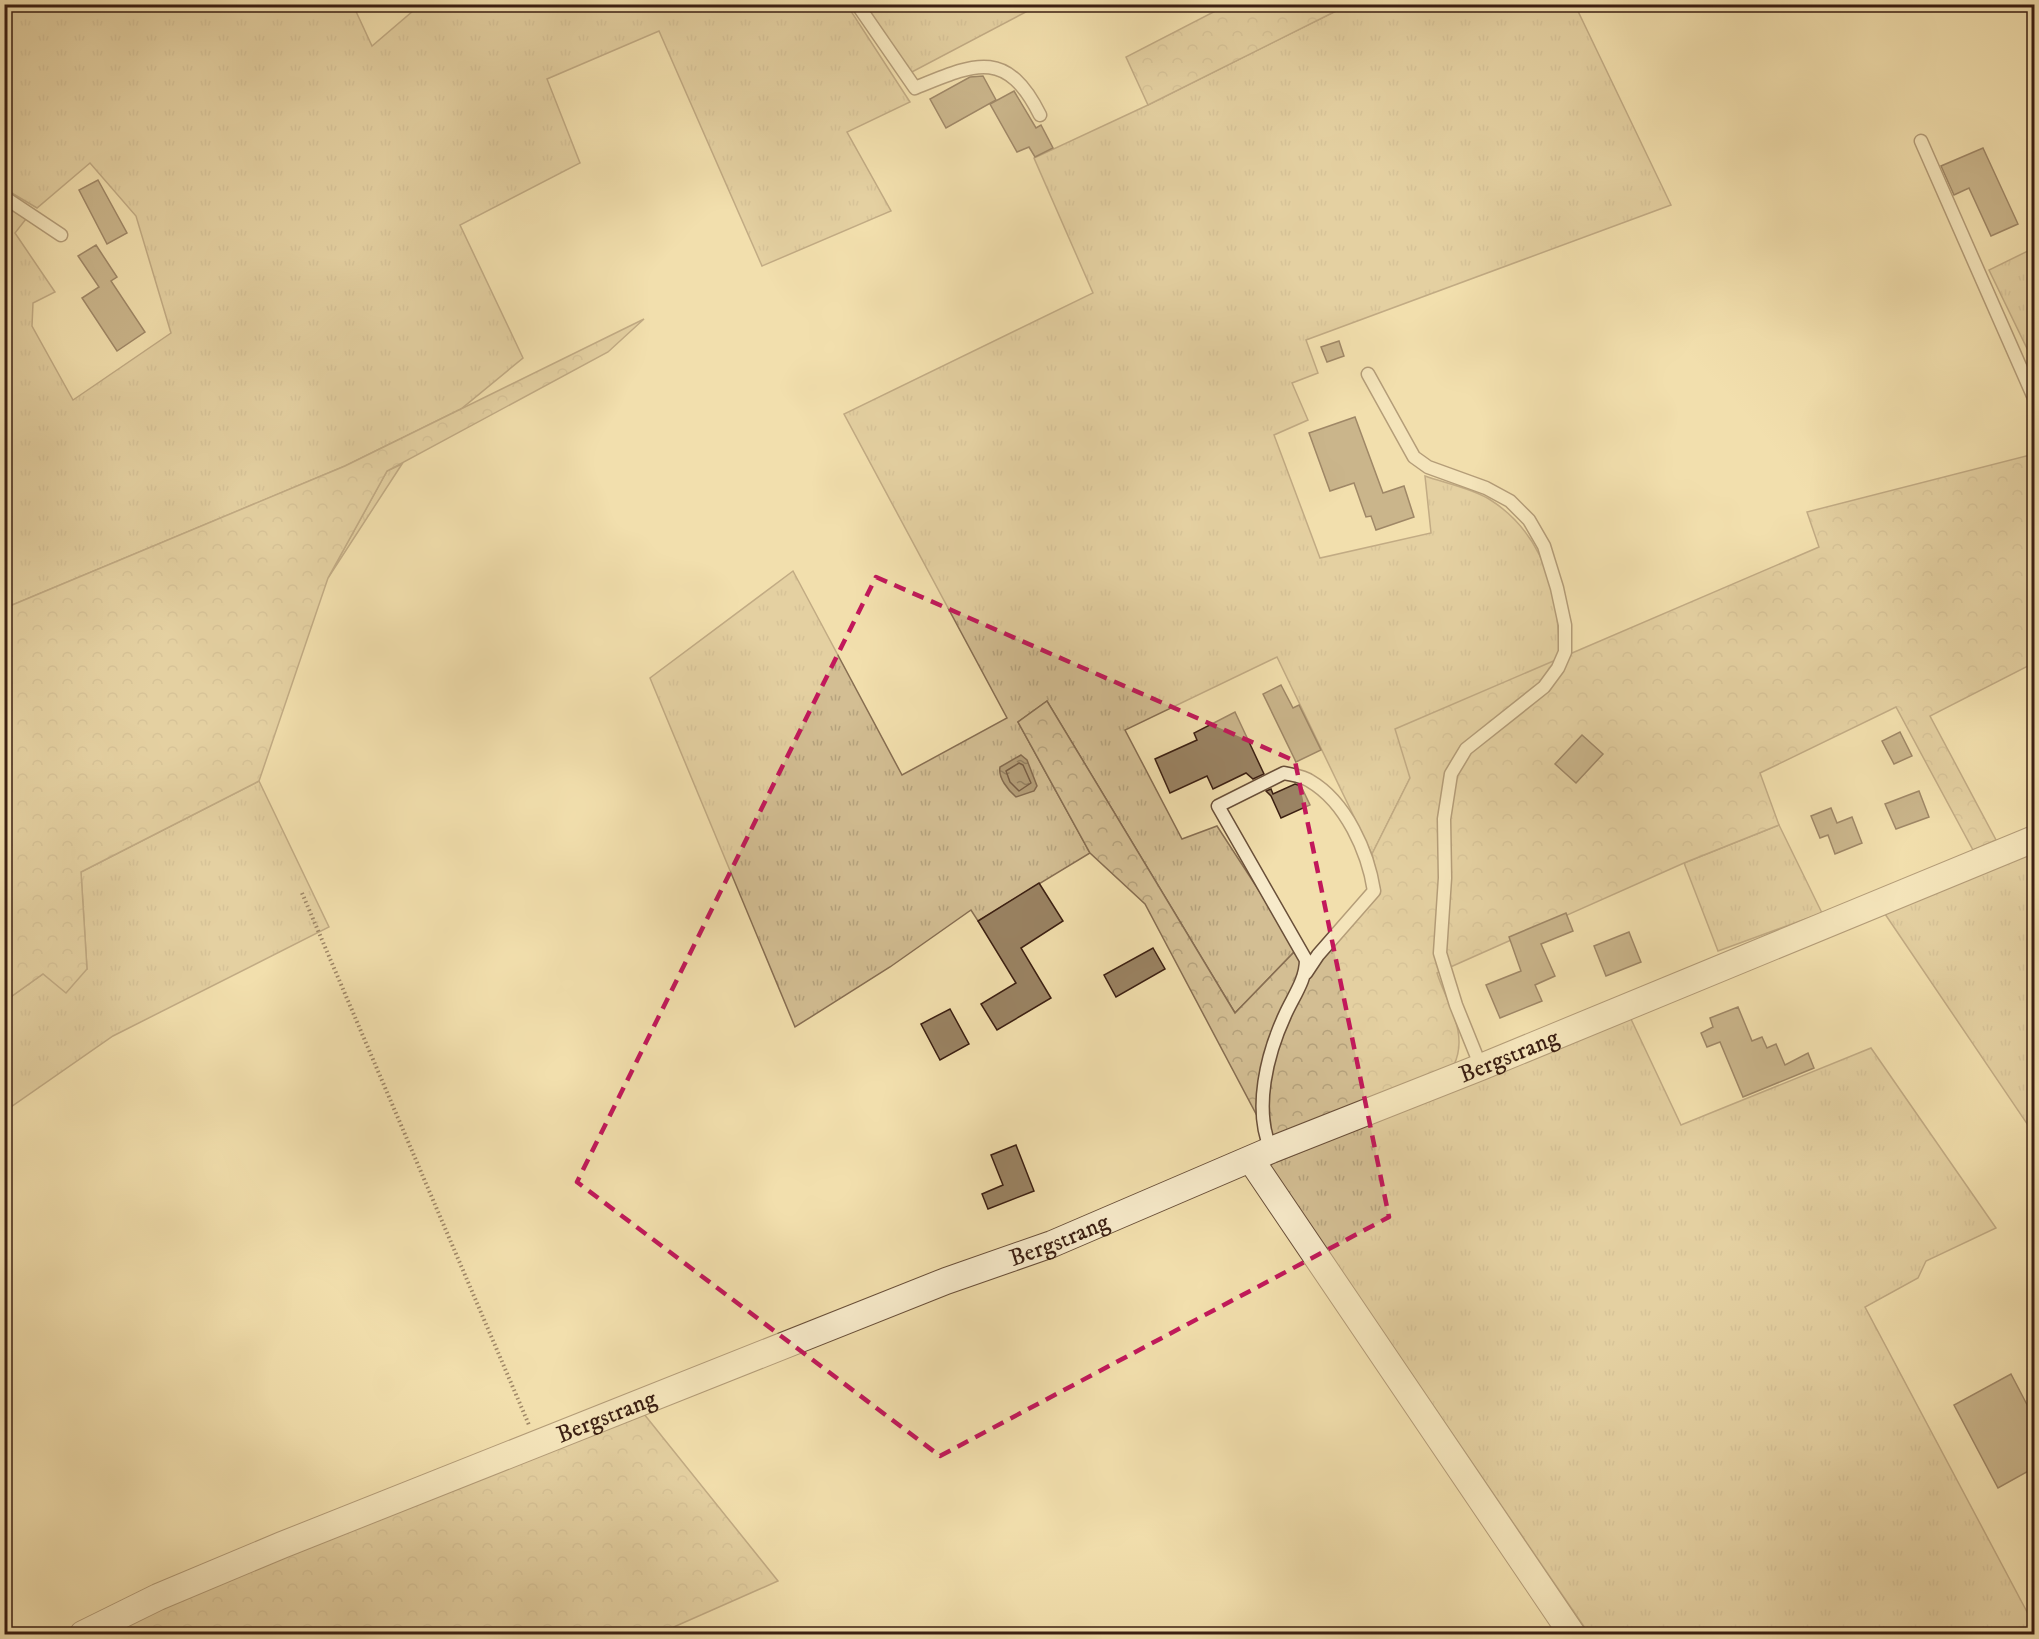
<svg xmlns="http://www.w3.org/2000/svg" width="2039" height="1639" font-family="'IM FELL DW Pica',serif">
	<defs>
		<pattern id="grass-tufts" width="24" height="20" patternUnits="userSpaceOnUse" patternTransform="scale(1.5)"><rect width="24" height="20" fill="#d3be93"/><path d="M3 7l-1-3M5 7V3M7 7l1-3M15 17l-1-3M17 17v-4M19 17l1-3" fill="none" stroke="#b6a37e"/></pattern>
		<pattern id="forest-crowns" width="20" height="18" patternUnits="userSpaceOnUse" patternTransform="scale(1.5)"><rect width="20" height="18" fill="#d3be93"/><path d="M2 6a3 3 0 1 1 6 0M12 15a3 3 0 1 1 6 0" fill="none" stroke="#b6a37e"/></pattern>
		<pattern id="water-ripples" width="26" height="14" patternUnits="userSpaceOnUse" patternTransform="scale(1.5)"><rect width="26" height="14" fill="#b49e78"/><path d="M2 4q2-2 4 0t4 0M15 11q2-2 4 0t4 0" fill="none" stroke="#948061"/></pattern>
	</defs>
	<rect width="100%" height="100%" fill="#f2dfad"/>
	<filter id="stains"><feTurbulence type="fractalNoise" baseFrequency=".00333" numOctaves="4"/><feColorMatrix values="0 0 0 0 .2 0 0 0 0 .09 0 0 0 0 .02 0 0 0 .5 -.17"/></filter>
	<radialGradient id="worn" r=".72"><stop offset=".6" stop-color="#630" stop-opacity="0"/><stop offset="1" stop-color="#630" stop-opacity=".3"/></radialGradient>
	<g fill="url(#grass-tufts)" stroke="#876e52" stroke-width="1.5">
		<path d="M5,5H353L372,46L420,5H847L910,102L847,132L891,211L762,266L659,31L547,79L580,163L460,225L523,358L461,409L345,466L5,608V206L26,219L15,233L55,292L33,303L32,326L73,400L171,333L136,216L90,163L37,208L5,189Z"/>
		<path d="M865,5H1039L910,73Z"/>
		<path d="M1348,5H1575L1671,205L1306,340L1318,373L1292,383L1308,420L1274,435L1320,558L1431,533L1425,476C1445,483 1471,488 1489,499C1545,534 1560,598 1559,659L1410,778L1372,854L1277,657L1125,730L1182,839L1217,826L1297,949L1235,1013L1047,701L1018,722L1090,853L978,921L971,910L890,967L795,1027L650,678L793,571L902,775L1007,718L844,414L1093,293L1034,158L1148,105Z"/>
		<path d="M2034,248V363L1989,270Z"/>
		<path d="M402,464L328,578L387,471Z"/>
		<path d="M259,781L329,927L113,1036L5,1111V1001L43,974L87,969L81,872Z"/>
		<path d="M1779,825L1822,913L1718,951L1684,863Z"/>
		<path d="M2034,848V1134L1883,911Z"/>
		<path d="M1630,1017L1681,1125L1871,1048L1996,1228L1926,1261L1918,1278L1865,1307L2034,1625V1634H1589L1269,1165Z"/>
	</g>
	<g fill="url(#forest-crowns)" stroke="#876e52" stroke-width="1.5">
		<path d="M1227,5H1348L1148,105L1126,57Z"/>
		<path d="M644,319L608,352L387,471L328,578L259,781L81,872L87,969L66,993L43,974L5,1001V608L345,466Z"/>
		<path d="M2034,454V663L1930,716L1996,840L1973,850L1896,707L1760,773L1779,825L1684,863L1437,973C1447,1004 1469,1033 1454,1065L1272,1144L1145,904L1090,853L1018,722L1047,701L1235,1013L1297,949L1313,970L1380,889L1372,854L1410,778L1395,729L1819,547L1807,512Z"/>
		<path d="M644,1414L778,1581L658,1634H113L170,1603Z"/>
	</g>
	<path fill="url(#water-ripples)" stroke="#846b4f" stroke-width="1.5" d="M1021,755L1027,760L1037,786L1034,791L1016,797C1008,790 998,778 1000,767Z"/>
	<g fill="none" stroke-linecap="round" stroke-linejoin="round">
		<path stroke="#785e45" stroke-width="1.5" d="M1019,763L1023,765L1031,783L1019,791L1010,782L1006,771Z"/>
	</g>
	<g fill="#9a8363" stroke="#3b1f12" stroke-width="1.5">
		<path d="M983,76L996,100L946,128L930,99L970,77Z"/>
		<path d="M1014,91L1036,128L1041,125L1053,148L1035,157L1029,147L1017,152L990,104Z"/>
		<path d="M1983,148L2018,224L1991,236L1969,188L1954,195L1941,166Z"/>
		<path d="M98,180L127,233L107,244L79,190Z"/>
		<path d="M96,245L117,277L111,281L145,332L117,351L82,298L99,287L78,256Z"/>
		<path d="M1339,341L1344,356L1327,362L1321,347Z"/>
		<path d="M1355,417L1383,493L1404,486L1414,517L1376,530L1371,516L1366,517L1354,483L1330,491L1309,433Z"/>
		<path d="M1281,685L1293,708L1299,705L1321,750L1296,762L1263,694Z"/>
		<path d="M1235,712L1264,774L1253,779L1246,773L1213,789L1207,776L1170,793L1155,759L1197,740L1194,733Z"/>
		<path d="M1900,732L1912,756L1894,764L1882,741Z"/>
		<path d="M1582,735L1603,754L1576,783L1555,764Z"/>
		<path d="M1295,784L1301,786L1310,805L1281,818L1271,796L1266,791L1271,789L1273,794Z"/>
		<path d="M1919,791L1929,817L1896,829L1885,804Z"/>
		<path d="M1831,808L1837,823L1852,817L1862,843L1835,854L1828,835L1820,838L1811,816Z"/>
		<path d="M1039,883L1063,921L1021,948L1051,998L997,1030L981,1004L1016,983L978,921Z"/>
		<path d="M1566,913L1573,931L1541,944L1555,976L1535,985L1542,1001L1500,1018L1486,985L1521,971L1509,937Z"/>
		<path d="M1629,932L1641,962L1606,976L1594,946Z"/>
		<path d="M1153,948L1165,969L1116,997L1104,975Z"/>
		<path d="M1738,1007L1752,1041L1762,1037L1767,1048L1776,1044L1785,1065L1808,1053L1814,1068L1743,1097L1720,1042L1707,1047L1701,1033L1713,1027L1710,1018Z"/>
		<path d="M950,1009L969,1044L940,1060L921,1024Z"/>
		<path d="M1016,1145L1034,1191L988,1209L982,1194L1003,1185L991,1155Z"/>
		<path d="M2011,1374L2034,1418V1468L1998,1488L1954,1405Z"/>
	</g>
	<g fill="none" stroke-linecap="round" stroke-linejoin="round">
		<defs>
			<g id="lane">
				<path d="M857,4L915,88C974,64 1006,47 1040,115"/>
				<path d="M1921,141L2034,398"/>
				<path d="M4,197L61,235"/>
				<path d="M1368,374L1414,457L1428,467L1486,488L1510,501L1529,520L1544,546L1557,588L1565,625V652L1558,668L1544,687L1466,749L1451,774L1444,819L1445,878L1440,953L1456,1005L1481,1067"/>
				<path d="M1271,1150C1253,1109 1267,1054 1285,1015C1293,997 1306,980 1306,960L1218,806L1284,773C1292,775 1303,776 1310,781C1346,802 1368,852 1374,891L1318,955L1306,973"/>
			</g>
			<g id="street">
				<path d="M1251,1160L1572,1634"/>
				<path id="s1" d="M83,1634L158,1597L282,1545L946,1281L1052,1244L1271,1150L1481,1067L2034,839"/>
			</g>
		</defs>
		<use href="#lane" stroke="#694f39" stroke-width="15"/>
		<use href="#street" stroke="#694f39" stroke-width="28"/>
		<path stroke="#3b1f12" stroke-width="4" stroke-dasharray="1.5 3" stroke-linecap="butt" d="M302,893L529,1425"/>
		<use href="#lane" stroke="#f7eaca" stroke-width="12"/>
		<use href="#street" stroke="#f7eaca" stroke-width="26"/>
	</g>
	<path d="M0 0H2039V1639H0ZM876,577L1295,761L1389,1217L940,1456L577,1182Z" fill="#f2dfad" fill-opacity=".55" fill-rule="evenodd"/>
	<path fill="none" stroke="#c2185b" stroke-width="4.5" stroke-dasharray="12 8" stroke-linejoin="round" d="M876,577L1295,761L1389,1217L940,1456L577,1182Z"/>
	<g text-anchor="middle" stroke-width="4.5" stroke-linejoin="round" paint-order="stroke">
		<g font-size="24" fill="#3b1f12" stroke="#f7eaca">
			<text dy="8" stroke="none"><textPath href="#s1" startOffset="1539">Bergstrang</textPath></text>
			<text dy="8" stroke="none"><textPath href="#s1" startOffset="1053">Bergstrang</textPath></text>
			<text dy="8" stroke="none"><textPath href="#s1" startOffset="567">Bergstrang</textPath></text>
		</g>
	</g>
	<rect width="2039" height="1639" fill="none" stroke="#f2dfad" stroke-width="24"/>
	<rect x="6" y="6" width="2027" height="1627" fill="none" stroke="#3b1f12" stroke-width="3"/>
	<rect x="12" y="12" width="2015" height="1615" fill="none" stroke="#3b1f12" stroke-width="1.5"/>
	<rect width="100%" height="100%" filter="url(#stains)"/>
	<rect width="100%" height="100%" fill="url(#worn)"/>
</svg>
